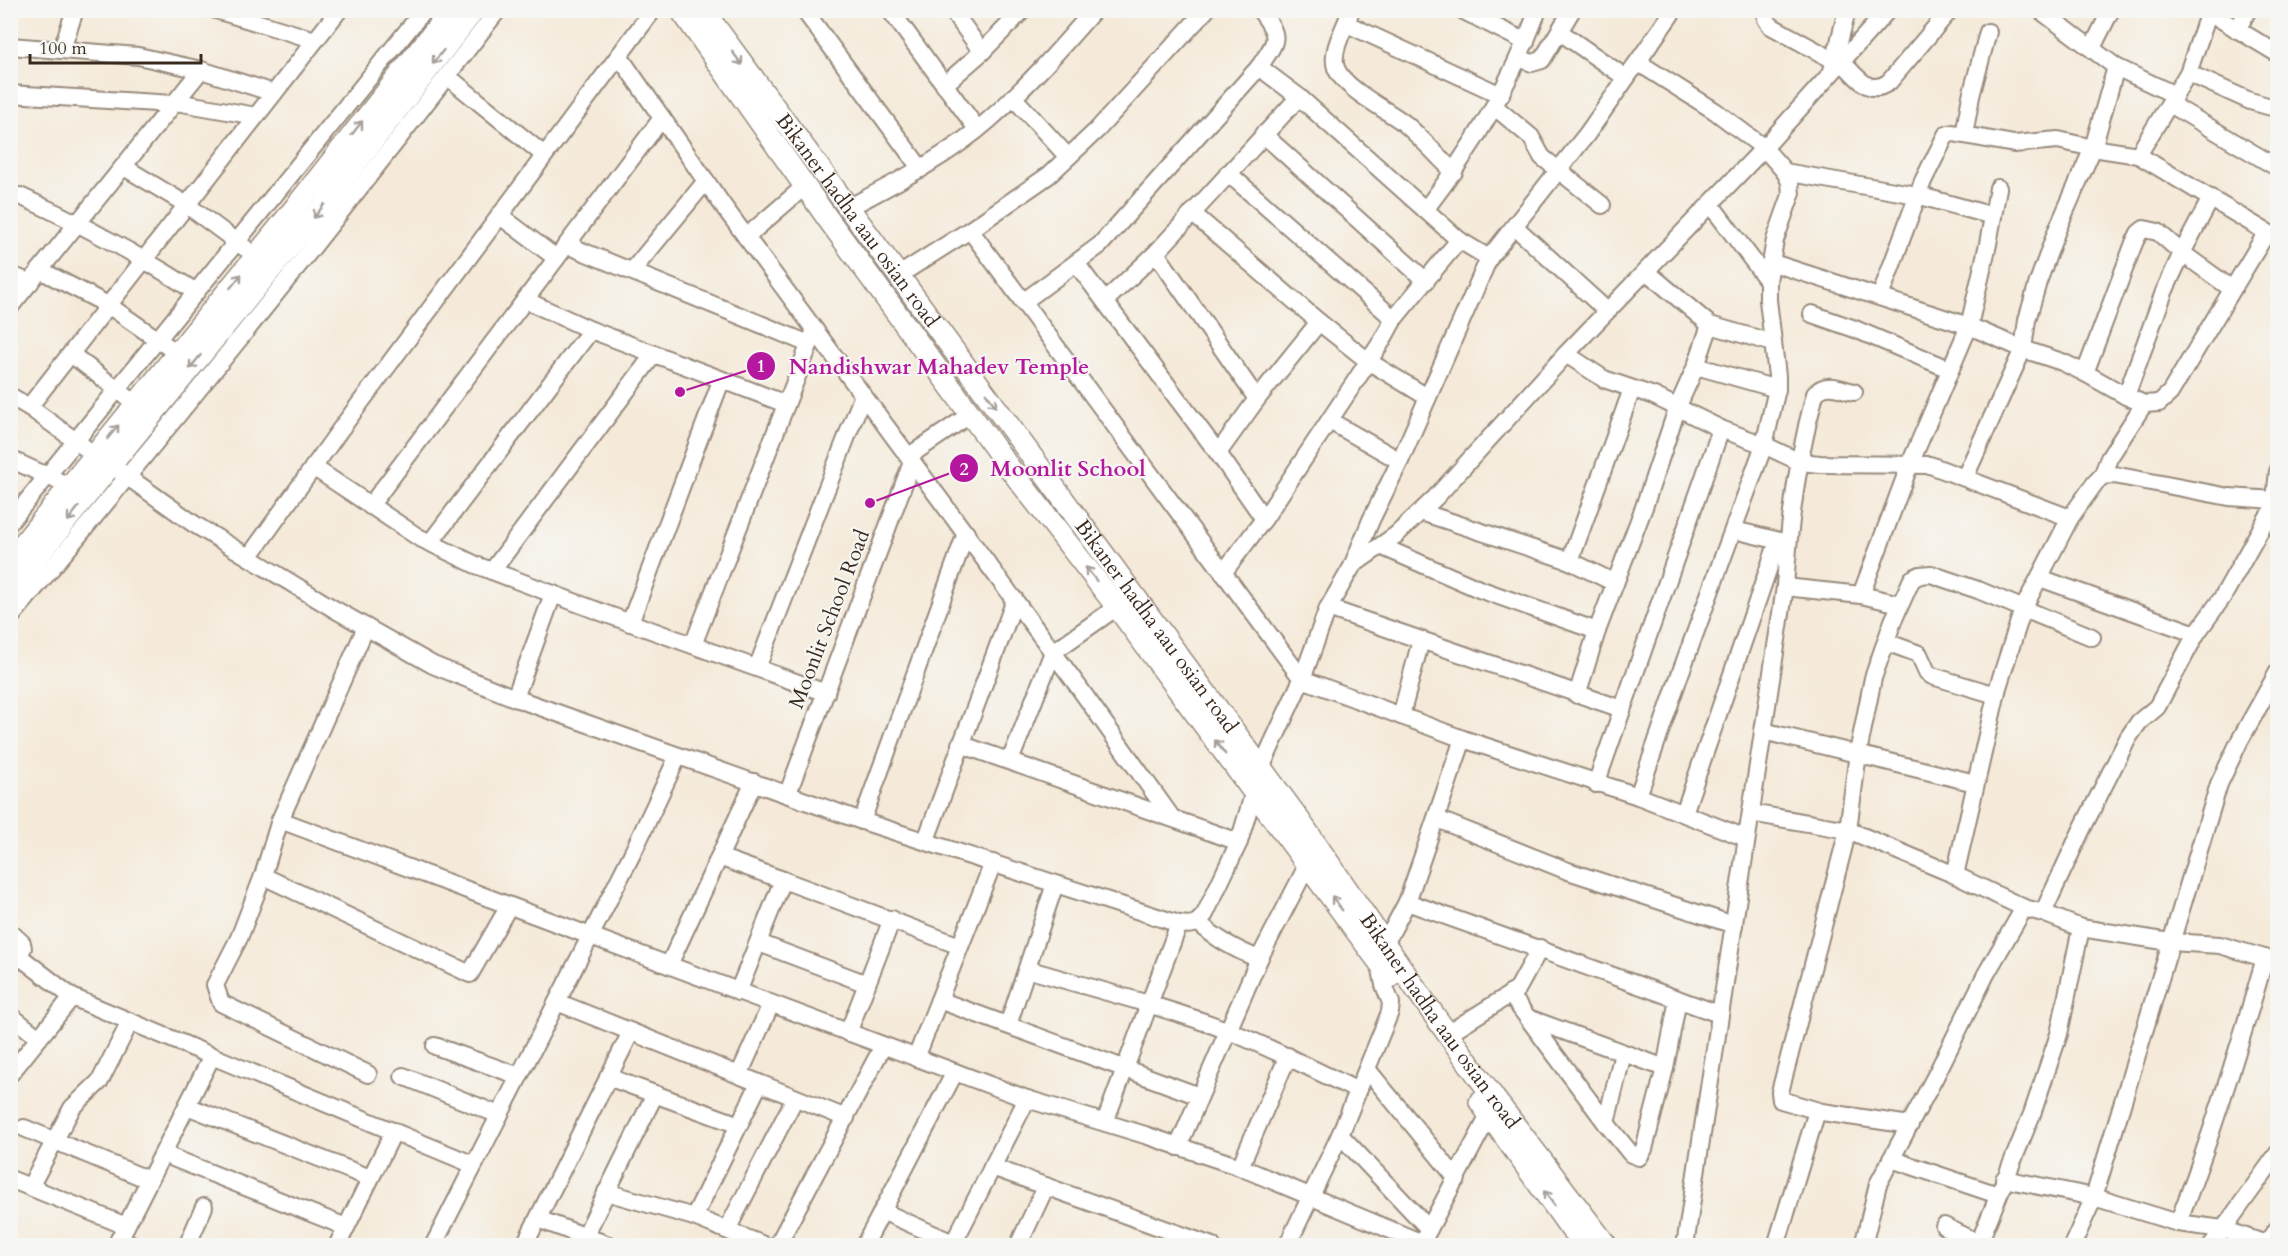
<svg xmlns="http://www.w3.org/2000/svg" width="2288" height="1256" font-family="Cardo,serif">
	<rect width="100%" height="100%" fill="#f6f6f2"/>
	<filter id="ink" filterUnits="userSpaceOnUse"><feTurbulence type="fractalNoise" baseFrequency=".0167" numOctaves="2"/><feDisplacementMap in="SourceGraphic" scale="12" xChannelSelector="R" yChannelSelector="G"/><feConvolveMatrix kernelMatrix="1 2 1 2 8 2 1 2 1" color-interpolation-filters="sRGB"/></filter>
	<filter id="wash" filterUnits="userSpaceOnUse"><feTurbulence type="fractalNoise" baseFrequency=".008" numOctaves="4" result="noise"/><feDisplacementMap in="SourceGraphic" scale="24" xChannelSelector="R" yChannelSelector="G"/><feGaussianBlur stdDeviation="1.35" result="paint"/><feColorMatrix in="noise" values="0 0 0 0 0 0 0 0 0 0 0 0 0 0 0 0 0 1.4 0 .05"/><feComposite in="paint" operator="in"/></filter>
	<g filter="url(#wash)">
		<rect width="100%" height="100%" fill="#f5ead9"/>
	</g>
	<g filter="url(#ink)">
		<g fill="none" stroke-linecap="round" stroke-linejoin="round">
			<defs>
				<g id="minor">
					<path d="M216,10L315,40"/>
					<path d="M804,10L921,169"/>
					<path d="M890,10L977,129"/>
					<path d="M952,10L982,52"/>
					<path d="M1351,10C1346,27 1330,50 1336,68C1344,89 1386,109 1404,123C1422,138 1437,156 1454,172"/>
					<path d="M1462,10L1526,42"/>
					<path d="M1766,10V19L1771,26L1835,61"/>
					<path d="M2040,10L2116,67L2175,95"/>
					<path d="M2205,10L2278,54"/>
					<path d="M1347,24L1501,95"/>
					<path d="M2237,30L2248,10"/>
					<path d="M1560,32L1626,78"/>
					<path d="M10,46L138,56L201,70L274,93"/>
					<path d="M2092,48L2111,10"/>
					<path d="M62,49L75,10"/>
					<path d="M619,56L724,207L1075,682L1172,818"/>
					<path d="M1519,58L1532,63L1542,60L1572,10"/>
					<path d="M1842,62C1857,76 1868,97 1889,82L1950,10"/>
					<path d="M1259,67L1299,97L1459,240L1489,258"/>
					<path d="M1832,71L1847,10"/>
					<path d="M2188,73L2250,101L2278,109"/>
					<path d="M447,76L544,155"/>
					<path d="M944,85L982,52L1023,10"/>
					<path d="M10,94L173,104L176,102L256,116"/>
					<path d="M1013,97L1068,157"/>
					<path d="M2170,104L2278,168"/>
					<path d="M1495,107L1531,137L1542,157L1602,205"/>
					<path d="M1263,134L1426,281"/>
					<path d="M1964,135L1971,96L1988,32"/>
					<path d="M2138,155L2188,73L2209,12"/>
					<path d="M124,167L187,205L245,248"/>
					<path d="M1785,172L1917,195L1993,216"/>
					<path d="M1228,173L1394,319"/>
					<path d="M20,196C82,224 139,255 196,292"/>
					<path d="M1711,205L1768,281"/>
					<path d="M848,208C897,182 947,157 989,120C1027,87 1061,48 1094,10"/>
					<path d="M1425,210C1474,146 1509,87 1538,10"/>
					<path d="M1192,213L1319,322L1368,361L1427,397"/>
					<path d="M499,215L556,258"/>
					<path d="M1515,227L1607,311"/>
					<path d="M970,230L1302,679L1463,739L1638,796L1746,838"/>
					<path d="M746,237L805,186"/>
					<path d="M567,245L809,344"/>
					<path d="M1156,253L1257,399"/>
					<path d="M1770,262L1969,326L2023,349L2062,362L2085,373L2126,396L2144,404L2159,403L2170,393L2267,232"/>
					<path d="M1076,263L1218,453L1264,519"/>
					<path d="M40,270L108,305L177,353"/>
					<path d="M632,271L706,181"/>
					<path d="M1646,271L1710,325L1773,343"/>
					<path d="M10,274L30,283"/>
					<path d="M899,275L970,230L1049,175L1097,130L1206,10"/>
					<path d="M1880,297L1923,181L1946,135L1953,133L2014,144L2058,140L2093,148L2138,155L2278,239"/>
					<path d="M525,300L591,330L786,404"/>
					<path d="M1105,301L1156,253L1299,97"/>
					<path d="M1023,302L1100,245L1259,67C1278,39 1281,38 1260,10"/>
					<path d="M10,307L201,70"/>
					<path d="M1812,314L1855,329L1949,369"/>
					<path d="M71,354L136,404"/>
					<path d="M1566,354L1604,379L1654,396L1721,429L1764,445L1800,462L1820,464L1930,465L2070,518"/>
					<path d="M1696,366L1777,389"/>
					<path d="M2085,373L2134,243L2139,233L2144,229L2158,232L2182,253L2232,289"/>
					<path d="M10,396L29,407L84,447"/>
					<path d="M2126,396L2164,292L2182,253L2211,198"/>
					<path d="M29,407L339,10"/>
					<path d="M1330,421L1400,461"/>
					<path d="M1218,453L1257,399L1319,322"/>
					<path d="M909,456L971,414"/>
					<path d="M10,459L69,486"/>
					<path d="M111,465L194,524L334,609L433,665L515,698L862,821L1179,924C1192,926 1197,925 1205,914L1239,842L1261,768L1302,679L1328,608L1353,565L1396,535L1435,498L1566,354L1764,148L1888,10"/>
					<path d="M313,467L418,537L476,565L606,614L826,693"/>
					<path d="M2278,471L2274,508L2278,531"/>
					<path d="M2102,476L2109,458L2144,404"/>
					<path d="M1965,477L2023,349L2027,320L2038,282L2057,230L2093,148L2116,67"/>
					<path d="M370,506L662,118"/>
					<path d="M1421,512L1570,561L1615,583"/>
					<path d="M10,522L424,10"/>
					<path d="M1734,530L1788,543"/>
					<path d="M430,543L591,330"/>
					<path d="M1383,547L1479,589L1597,631"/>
					<path d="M249,557L340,430L653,10"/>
					<path d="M1570,561L1632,389"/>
					<path d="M1353,564L1371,520L1400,461L1489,258L1587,134L1674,10"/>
					<path d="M492,571L654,354"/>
					<path d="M1223,573L1264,519L1382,341L1394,319L1459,240"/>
					<path d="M2040,578L2196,634"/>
					<path d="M1785,587L1861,595L1900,604"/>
					<path d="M1861,595L1910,464L1969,326L1988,244L1998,188"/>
					<path d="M1328,608L1622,709"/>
					<path d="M10,618C177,419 340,216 498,10"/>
					<path d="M630,623L721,381"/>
					<path d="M366,627L280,820L263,876L239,938L215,985L221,1003L368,1074"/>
					<path d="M1886,642L1919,654L1927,672L1932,676L1996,695"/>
					<path d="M693,645L815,330"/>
					<path d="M757,668L863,395"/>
					<path d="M1577,695L1597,631L1644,507L1678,406L1696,366L1710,325"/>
					<path d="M515,698L553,594"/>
					<path d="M1401,716L1421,640"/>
					<path d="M1763,731L1975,783"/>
					<path d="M960,744L1239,842"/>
					<path d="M1010,761L1053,652L1117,607"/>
					<path d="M1596,784L1721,429"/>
					<path d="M788,793L912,462"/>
					<path d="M1638,796L1679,677L1764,445L1777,389V376L1768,300V281L1775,240L1791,195L1790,182L1785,172L1764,148L1715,111L1639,63"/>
					<path d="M1684,813L1778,541"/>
					<path d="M1751,813L1848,830L1955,875L2024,908L2043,913L2081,928L2170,942L2220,945L2278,962"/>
					<path d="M1437,819L1568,871L1734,925"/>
					<path d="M280,820L1027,1099L1145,1135L1240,1167L1422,1243"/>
					<path d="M862,821L966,533"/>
					<path d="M926,840L1015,600"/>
					<path d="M719,857L783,880"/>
					<path d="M1955,875L1998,687L2023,609L2070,518L2095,483L2102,476L2114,475L2229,497L2275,500"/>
					<path d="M263,876L470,974L509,906"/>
					<path d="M1407,902L1719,1014"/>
					<path d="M2043,913L2081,831L2128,738L2139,722L2157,707L2196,634L2222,598L2267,518L2274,508H2278"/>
					<path d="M1199,923C1217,940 1236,950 1259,959"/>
					<path d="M10,932L22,943L23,948L10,968"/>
					<path d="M759,943L867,984"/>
					<path d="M1385,944L1407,902L1463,739"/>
					<path d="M19,956L72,997L212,1056"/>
					<path d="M669,965L754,782"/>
					<path d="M1027,969C1094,989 1163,1006 1229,1031C1273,1049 1315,1070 1358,1091"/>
					<path d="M738,992L783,880L960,946"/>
					<path d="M1510,994L1606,1123L1631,1154L1639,1157L1644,1149L1665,1068L1678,999"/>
					<path d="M939,1000L1199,1096"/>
					<path d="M557,1002L846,1118"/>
					<path d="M10,1015L39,1038"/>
					<path d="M1528,1018L1665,1068"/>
					<path d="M1008,1025L1055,884"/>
					<path d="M848,1033L892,919"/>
					<path d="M1447,1034L1517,990L1540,948"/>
					<path d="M435,1046L519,1076"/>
					<path d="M916,1058L993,863"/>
					<path d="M1367,1069L1457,1179"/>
					<path d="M10,1074L72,997"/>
					<path d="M739,1075L771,1004"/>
					<path d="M403,1076L499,1115"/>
					<path d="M608,1077L739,1125"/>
					<path d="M187,1106L370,1178"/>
					<path d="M1105,1122L1179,924"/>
					<path d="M1606,1123L1623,1053"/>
					<path d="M1910,1125L1822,1112L1781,1100L1780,1092L1848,830L1858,753L1873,678L1893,621L1912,579L1920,575L1931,574L1945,579L1978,590L2092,637"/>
					<path d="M24,1128L149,1180"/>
					<path d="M1340,1135L1429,1229"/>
					<path d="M1178,1147L1259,959L1308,864"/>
					<path d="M163,1154L346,1227"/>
					<path d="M1891,1159L1998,1195"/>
					<path d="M992,1167L1212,1246"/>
					<path d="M1240,1167L1288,1056"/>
					<path d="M10,1179L126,1226"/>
					<path d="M2004,1179L2094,1197L2178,1223L2223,1229L2272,1246"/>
					<path d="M30,1187L72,1108L100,1081L130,1022"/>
					<path d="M606,1192L694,1217L766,1246"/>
					<path d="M882,1211L953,1243"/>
					<path d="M694,1217L759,1084"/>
					<path d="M538,1219L611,1246"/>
					<path d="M2178,1223C2212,1136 2239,1048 2265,958"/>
					<path d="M1944,1226L1985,1246"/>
					<path d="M727,1230L795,1098"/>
					<path d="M585,1236L655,1094"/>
					<path d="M119,1239L136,1246"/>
					<path d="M1979,1243L2032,1114L2059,1034L2081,928"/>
					<path d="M2266,1243L2278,1228"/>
					<path d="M116,1246L212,1056L474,1165"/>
					<path d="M187,1246L204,1207"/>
					<path d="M337,1246L394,1131"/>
					<path d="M433,1246L633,852L678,756"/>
					<path d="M524,1246L631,1032"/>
					<path d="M777,1246L883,1046"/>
					<path d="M864,1246L955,1072"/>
					<path d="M952,1246L1027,1099"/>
					<path d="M1018,1246L1046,1186"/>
					<path d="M1287,1246L1340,1135L1390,1012L1391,1003L1384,985L1380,964"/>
					<path d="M1420,1246L1494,1106"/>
					<path d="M1685,1246L1785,587C1789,522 1798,456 1815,394C1826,381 1840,389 1854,392"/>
					<path d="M1776,1246L1817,1111"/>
					<path d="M1863,1246L1878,1184L1935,1077L1986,974L2024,908"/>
					<path d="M2072,1246L2094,1197L2219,784L2240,740L2278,672"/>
					<path d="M2211,1246L2278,1153"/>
				</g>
				<g id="major">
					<path d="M681,10L828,219L1011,470L1117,607L1390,977"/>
					<path id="s1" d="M703,10L1295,814L1434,1015L1494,1098L1607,1246"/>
					<path d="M10,560L286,219L451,10"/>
					<path d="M10,591L111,465L318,212L474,10"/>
					<path d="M1480,1102L1583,1246"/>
				</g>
			</defs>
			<use href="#minor" stroke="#988a7c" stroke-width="20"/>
			<use href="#major" stroke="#988a7c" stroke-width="24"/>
			<use href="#minor" stroke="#fff" stroke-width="16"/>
			<use href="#major" stroke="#fff" stroke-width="21"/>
		</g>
		<defs><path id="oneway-shaft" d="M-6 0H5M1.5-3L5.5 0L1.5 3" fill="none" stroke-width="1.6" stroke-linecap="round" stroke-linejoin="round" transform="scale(1.5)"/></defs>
		<g stroke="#a79f9a">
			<use href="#oneway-shaft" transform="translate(438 57) rotate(128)"/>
			<use href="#oneway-shaft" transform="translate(737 58) rotate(54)"/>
			<use href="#oneway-shaft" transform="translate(357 128) rotate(-52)"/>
			<use href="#oneway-shaft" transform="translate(319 211) rotate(128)"/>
			<use href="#oneway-shaft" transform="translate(236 281) rotate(-51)"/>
			<use href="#oneway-shaft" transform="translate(195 362) rotate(129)"/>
			<use href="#oneway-shaft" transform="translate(991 400) rotate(54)"/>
			<use href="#oneway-shaft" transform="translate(113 432) rotate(-50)"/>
			<use href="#oneway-shaft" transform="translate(73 514) rotate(128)"/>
			<use href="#oneway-shaft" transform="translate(1091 574) rotate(-128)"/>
			<use href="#oneway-shaft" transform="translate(1220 747) rotate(-126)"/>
			<use href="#oneway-shaft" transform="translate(1337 903) rotate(-126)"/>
			<use href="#oneway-shaft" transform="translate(1549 1198) rotate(-126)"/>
		</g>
	</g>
	<g text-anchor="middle" stroke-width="4.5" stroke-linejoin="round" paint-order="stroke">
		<g font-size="21" fill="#3b2a1e" stroke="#f6f6f2">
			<text dy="7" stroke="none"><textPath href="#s1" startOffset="261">Bikaner hadha aau osian road</textPath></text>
			<text transform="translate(829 619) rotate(-69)" y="7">Moonlit School Road</text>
			<text dy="7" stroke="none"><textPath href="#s1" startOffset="765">Bikaner hadha aau osian road</textPath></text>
			<text dy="7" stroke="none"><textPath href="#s1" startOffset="1251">Bikaner hadha aau osian road</textPath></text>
		</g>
	</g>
	<path fill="none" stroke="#b5179e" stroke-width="2" d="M680 392L761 366M870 503L964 468"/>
	<g fill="#b5179e" stroke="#f6f6f2" stroke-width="2">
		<circle cx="680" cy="392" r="6"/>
		<circle cx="870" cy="503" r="6"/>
		<circle cx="761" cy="366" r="15"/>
		<circle cx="964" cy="468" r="15"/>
	</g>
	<g font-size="18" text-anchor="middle" font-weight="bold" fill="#fff">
		<text x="761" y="372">1</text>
		<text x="964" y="475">2</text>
	</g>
	<g font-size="22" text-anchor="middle" font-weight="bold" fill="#b5179e" stroke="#f6f6f2" stroke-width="4.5" stroke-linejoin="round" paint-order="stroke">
		<text x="939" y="374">Nandishwar Mahadev Temple</text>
		<text x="1068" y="476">Moonlit School</text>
	</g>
	<rect width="2288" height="1256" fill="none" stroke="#f6f6f2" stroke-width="36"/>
	<path d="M30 54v9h171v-9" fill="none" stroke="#3b2a1e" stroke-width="3"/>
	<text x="39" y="54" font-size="18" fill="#3b2a1e" stroke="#f6f6f2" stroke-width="4.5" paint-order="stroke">100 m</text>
</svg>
